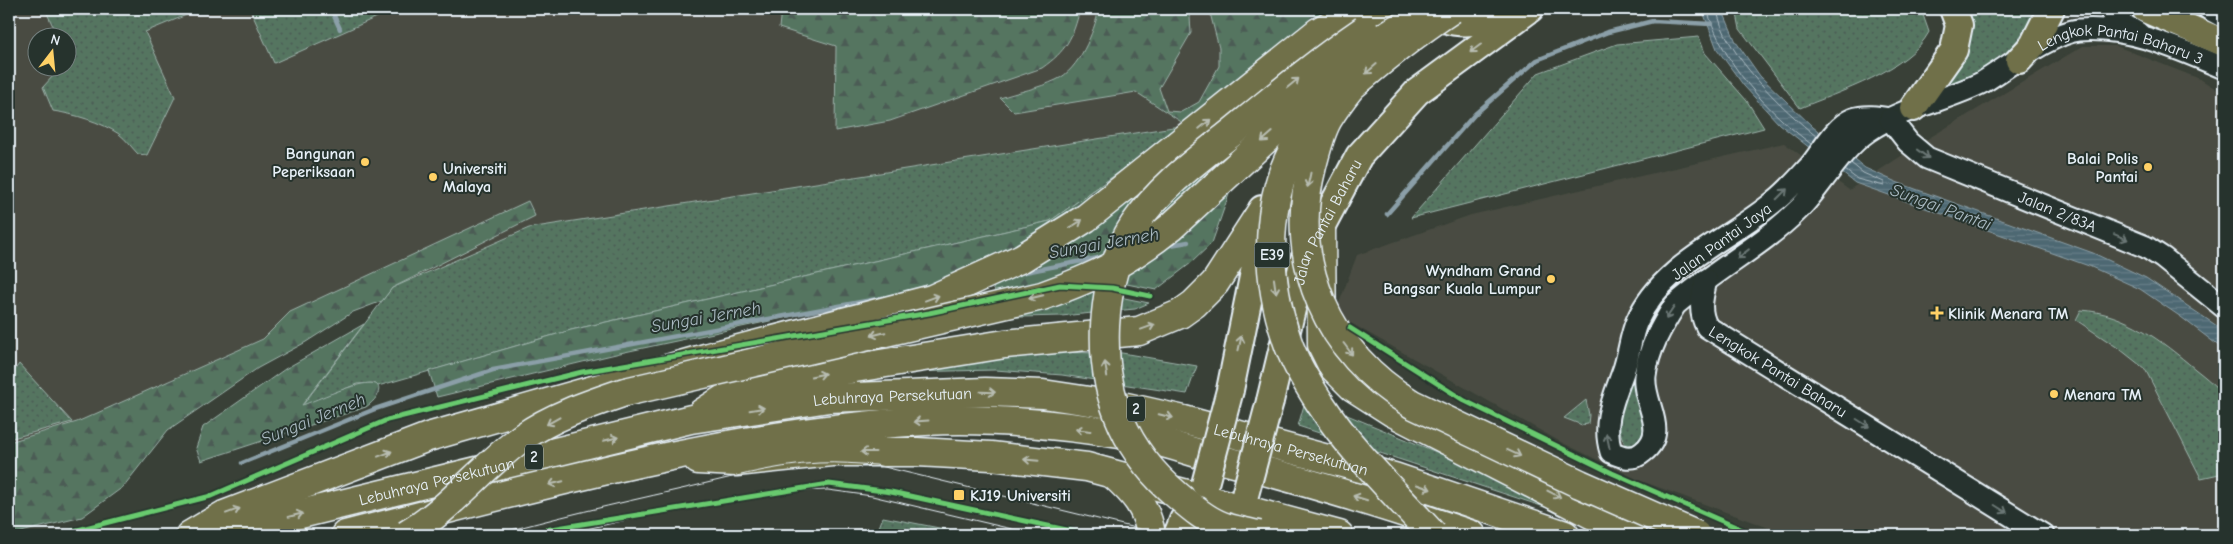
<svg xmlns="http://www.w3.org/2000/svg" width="2233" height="544" font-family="'Comic Neue',sans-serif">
	<defs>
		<pattern id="grass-dots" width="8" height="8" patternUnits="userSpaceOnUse" patternTransform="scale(1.25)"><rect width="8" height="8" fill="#547560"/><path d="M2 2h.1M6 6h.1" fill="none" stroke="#4c5c54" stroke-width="1.8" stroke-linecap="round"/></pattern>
		<pattern id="forest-firs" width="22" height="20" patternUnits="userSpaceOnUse" patternTransform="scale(1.25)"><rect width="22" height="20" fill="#547560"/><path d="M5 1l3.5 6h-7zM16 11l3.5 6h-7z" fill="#4c5c54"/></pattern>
		<pattern id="water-rules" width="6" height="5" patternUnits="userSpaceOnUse" patternTransform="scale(1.25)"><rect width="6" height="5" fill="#4d6872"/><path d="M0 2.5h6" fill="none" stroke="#677e87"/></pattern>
	</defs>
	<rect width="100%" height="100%" fill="#394037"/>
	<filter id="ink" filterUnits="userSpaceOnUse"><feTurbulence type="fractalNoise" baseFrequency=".02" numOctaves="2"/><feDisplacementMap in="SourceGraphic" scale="10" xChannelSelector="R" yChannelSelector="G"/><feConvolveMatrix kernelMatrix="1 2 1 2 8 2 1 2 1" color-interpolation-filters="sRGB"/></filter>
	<g filter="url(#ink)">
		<g fill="#494c42" fill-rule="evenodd">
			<path d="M9,9H1328L1186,125L529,228L392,288L263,339L77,422L9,442ZM38,38H68V68H38Z"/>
			<path d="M2083,46H2116L2200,79L2224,94V535H1788L1639,480L1559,441L1335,314L1357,255L1471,215L1784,143L1849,190L1929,138Z"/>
		</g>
		<g fill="url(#grass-dots)" stroke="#9eb3ac">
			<path d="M45,9H201L145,32L175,97L147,155L138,154C132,148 126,139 119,134C101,122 74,114 53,111L43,87L53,76L56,68H68V38L58,37Z"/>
			<path d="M250,9H395L274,63Z"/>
			<path d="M1736,9H1921L1929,32C1909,70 1839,92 1800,108L1740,29Z"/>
			<path d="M1968,9H2036C2012,62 1980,72 1930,95C1948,71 1982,41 1968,9Z"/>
			<path d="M1699,37L1705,53L1747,101L1764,128L1411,218L1538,73L1617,44Z"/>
			<path d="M1186,125L1050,221L571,330L378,386L374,383L357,384L302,406L392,288L529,228Z"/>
			<path d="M1100,281V293L1149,303L1135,309L1061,316L983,318Z"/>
			<path d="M2081,310C2126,313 2162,341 2195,369C2205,377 2219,387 2224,400C2227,409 2224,460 2224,473L2201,478L2145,369L2121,350L2076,320Z"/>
			<path d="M994,352L1122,353L1197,366L1187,394L1062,375L995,370L905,372Z"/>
			<path d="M19,364L72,422L9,439V378Z"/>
			<path d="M1633,367L1645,431L1641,440L1635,445L1625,444C1611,419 1625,393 1633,367Z"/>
			<path d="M1306,398L1446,456L1584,520L1298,426Z"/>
			<path d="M1586,400L1589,415L1588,424L1582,425L1564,418Z"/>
			<path d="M883,517L975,535H876Z"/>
		</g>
		<g fill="url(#forest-firs)" stroke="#9eb3ac">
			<path d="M781,9H1080C1073,38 1066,51 1042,68L890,121L835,131L836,46L779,28Z"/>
			<path d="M1099,9H1187L1190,17L1191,33L1159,88L1167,111L1181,112L1199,102L1219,66V48L1209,9H1328L1221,96L1252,128L1212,243L1191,263L1156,290L1122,283L1090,267L998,296L985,275L620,353L437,397L429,371L571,330L1050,221L1186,125L1136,92L1014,112L1000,98C1018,92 1039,88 1056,80C1079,70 1094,32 1099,9Z"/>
			<path d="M528,201L535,216L392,288L382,301L353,312L306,342L258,368L168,430L123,487L82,517L9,535V442L77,422L263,339L290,312Z"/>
			<path d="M364,324L302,405C309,404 392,363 377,396C374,401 370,404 366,407L201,461L196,448L203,427L285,369Z"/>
		</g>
		<path fill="url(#water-rules)" stroke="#8b9fa8" d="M1702,9H1722L1736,42L1760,76L1813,127L1865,168L1896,182L2093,253L2146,278L2223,330L2224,350L2181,317L2140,289L2089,266L1855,183L1779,124L1744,86L1717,49Z"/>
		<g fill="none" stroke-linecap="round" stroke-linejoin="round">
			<g stroke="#aabac2" stroke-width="1">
				<path d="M1707,9C1722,63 1767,111 1811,144"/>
				<path d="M1717,9C1722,52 1784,110 1817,137"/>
				<path d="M1845,170L1857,179L1884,186V182L1863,173L1851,163"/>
			</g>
			<g stroke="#8b9fa8" stroke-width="4.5">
				<path d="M331,9L340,29"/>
				<path d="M1387,214L1475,114L1537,60L1608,32L1653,21L1711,24"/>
				<path d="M1165,246L1188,242"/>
				<path d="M1020,273L1103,257"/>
				<path d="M242,463L375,409L493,370L882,298"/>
			</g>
			<defs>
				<g id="minor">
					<path d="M2111,9L2114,19L2138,33"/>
					<path d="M2209,9L2224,17"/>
					<path id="s1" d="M1890,119C1878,117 1865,115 1853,119C1834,127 1822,152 1810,166C1799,178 1788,191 1775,201C1730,239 1662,264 1637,321C1630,337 1629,356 1623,372C1613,400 1602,423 1611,452C1622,457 1633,461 1643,452C1670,431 1642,403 1645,376C1648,350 1661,327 1675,305C1713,271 1761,247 1798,210C1822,186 1839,151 1868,131C1903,107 1946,101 1983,82C2008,67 2051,33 2079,30C2131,26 2178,49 2224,68"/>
					<path id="s2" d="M1890,119L1908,142L1927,158L2146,247L2163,258L2224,307"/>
					<path id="s3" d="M1706,280C1702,298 1698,311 1707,327L2043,535"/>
				</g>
				<g id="major">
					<path d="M2145,9L2224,43"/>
					<path d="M1428,10C1451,30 1487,22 1514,13"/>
					<path d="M1348,46L1390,9"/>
					<path d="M2019,60L2033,45L2051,9"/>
					<path d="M1913,108L1954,50L1959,25L1953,9"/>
					<path d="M1230,390L1256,262L1262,209"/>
					<path id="s4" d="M1270,401L1304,259L1359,156L1417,92L1530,9"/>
					<path d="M1177,535L1183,520L1201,498"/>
					<path d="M1199,535L1203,524L1202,495"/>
				</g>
				<g id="highway">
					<path d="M1321,225L1322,345L1333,367L1353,387L1392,412L1632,535"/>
					<path d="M702,413L736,391L855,368L1005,344L1139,331L1180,314L1194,304L1215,283L1261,212"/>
					<path d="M698,460L736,462L832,452H917L991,456L1087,467L1339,535"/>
					<path d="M1114,475C1134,493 1147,507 1151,535"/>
					<path d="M190,535L224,515L428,437L716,355L932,299L1022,258L1086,218L1318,32L1358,9"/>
					<path id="s5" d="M214,535L691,419L829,398L985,392L1043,394L1122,406L1184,420L1394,477L1565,535"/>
					<path d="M345,535C537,487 727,432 925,421C993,417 1065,425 1133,436C1159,440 1185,450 1211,457C1300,479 1386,506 1472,535"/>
				</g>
			</defs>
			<use href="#minor" stroke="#e8f1f8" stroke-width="25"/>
			<use href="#major" stroke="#e8f1f8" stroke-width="30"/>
			<use href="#highway" stroke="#e8f1f8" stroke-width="31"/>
			<use href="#minor" stroke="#26332d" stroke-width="21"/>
			<use href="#major" stroke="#70704a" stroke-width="26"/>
			<use href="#highway" stroke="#70704a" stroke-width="28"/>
			<g stroke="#e8f1f8" stroke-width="1">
				<path d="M493,535C554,518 615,504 677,490C722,480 773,465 819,463C838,462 857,464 876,465L1164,535"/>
				<path d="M559,535L727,498L767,492L828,490L872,496L1037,535"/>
			</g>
			<defs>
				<g id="major-bridge">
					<path d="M1205,484L1230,390"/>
					<path d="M1245,495L1270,401"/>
				</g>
				<g id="highway-bridge">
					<path d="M1350,88C1342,98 1334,109 1328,119C1320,133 1316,151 1312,166C1287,263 1328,353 1412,404L1580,484L1696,535"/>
					<path d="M406,535C451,509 481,467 523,437C553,416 590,404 625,392L1042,296C1095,277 1128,262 1171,227L1359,53L1428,9"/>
					<path d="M1258,535C1247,532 1233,530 1222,526C1206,520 1191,507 1178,496C1124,451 1102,395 1105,326C1107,292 1115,254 1134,225C1158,189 1196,161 1230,134C1274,98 1317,62 1364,30"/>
					<path d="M1433,535C1395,493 1351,451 1320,403C1307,383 1294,362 1287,340C1263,269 1262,179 1314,120C1323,110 1335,102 1345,92C1379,62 1414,34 1452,9"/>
				</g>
			</defs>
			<use href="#major-bridge" stroke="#e8f1f8" stroke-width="30" stroke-linecap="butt"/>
			<use href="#highway-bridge" stroke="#e8f1f8" stroke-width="31" stroke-linecap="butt"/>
			<use href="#major-bridge" stroke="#70704a" stroke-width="26"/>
			<use href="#highway-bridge" stroke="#70704a" stroke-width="28"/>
			<defs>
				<g id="cycleway">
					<path d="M1350,328L1465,401L1612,473L1754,535"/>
					<path d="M58,535L211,496L387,420L582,372L929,313L1060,285L1112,288L1150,296"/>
					<path d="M514,535L829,484L891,492L1090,535"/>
				</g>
			</defs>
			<use href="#cycleway" stroke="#26332d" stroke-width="8"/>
			<use href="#cycleway" stroke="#67ca6e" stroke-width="5"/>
		</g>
		<defs><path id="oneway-shaft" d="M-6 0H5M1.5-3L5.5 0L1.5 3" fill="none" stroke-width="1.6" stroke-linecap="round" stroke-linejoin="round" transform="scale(1.25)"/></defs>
		<g stroke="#b8bdb2">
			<use href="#oneway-shaft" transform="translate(1476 48) rotate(143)"/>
			<use href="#oneway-shaft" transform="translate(1371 69) rotate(139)"/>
			<use href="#oneway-shaft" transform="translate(1293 83) rotate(-39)"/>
			<use href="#oneway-shaft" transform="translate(1205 124) rotate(-39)"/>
			<use href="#oneway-shaft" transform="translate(1267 137) rotate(139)"/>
			<use href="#oneway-shaft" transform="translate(1309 180) rotate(102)"/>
			<use href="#oneway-shaft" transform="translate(1076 224) rotate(-32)"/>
			<use href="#oneway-shaft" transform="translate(1275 286) rotate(82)"/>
			<use href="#oneway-shaft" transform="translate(1036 297) rotate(166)"/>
			<use href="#oneway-shaft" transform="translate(932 298) rotate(-20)"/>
			<use href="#oneway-shaft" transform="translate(1148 327) rotate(-20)"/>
			<use href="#oneway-shaft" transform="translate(878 334) rotate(167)"/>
			<use href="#oneway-shaft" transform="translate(1240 343) rotate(-78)"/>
			<use href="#oneway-shaft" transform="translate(1348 349) rotate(53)"/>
			<use href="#oneway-shaft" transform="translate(1106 369) rotate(-99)"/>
			<use href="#oneway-shaft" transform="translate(818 375) rotate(-11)"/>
			<use href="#oneway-shaft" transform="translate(988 392) rotate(2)"/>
			<use href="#oneway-shaft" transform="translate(757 409) rotate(-9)"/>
			<use href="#oneway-shaft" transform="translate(1166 416) rotate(13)"/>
			<use href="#oneway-shaft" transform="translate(553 421) rotate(151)"/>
			<use href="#oneway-shaft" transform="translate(921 421) rotate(176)"/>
			<use href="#oneway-shaft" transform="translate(1083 430) rotate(-173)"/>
			<use href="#oneway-shaft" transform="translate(611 439) rotate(-14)"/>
			<use href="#oneway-shaft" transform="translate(868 452) rotate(180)"/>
			<use href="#oneway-shaft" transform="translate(1514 453) rotate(25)"/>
			<use href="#oneway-shaft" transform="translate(385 454) rotate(-21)"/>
			<use href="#oneway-shaft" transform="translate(1031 460) rotate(-175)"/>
			<use href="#oneway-shaft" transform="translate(556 483) rotate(166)"/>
			<use href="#oneway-shaft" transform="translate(1424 487) rotate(19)"/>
			<use href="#oneway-shaft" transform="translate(1554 494) rotate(27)"/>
			<use href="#oneway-shaft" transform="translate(1360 498) rotate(-163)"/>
			<use href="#oneway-shaft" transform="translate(233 511) rotate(-20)"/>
			<use href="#oneway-shaft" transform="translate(296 515) rotate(-14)"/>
		</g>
		<g stroke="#6a7674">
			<use href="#oneway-shaft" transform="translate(1923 154) rotate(36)"/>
			<use href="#oneway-shaft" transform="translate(1782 194) rotate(-45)"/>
			<use href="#oneway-shaft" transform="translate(2121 237) rotate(22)"/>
			<use href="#oneway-shaft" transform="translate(1743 254) rotate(142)"/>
			<use href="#oneway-shaft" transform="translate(1670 313) rotate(124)"/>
			<use href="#oneway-shaft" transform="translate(1863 423) rotate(32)"/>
			<use href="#oneway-shaft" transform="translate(1608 441) rotate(-102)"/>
			<use href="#oneway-shaft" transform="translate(2001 509) rotate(32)"/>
		</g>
	</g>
	<g fill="#ffd166" stroke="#26332d" stroke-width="2">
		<circle cx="365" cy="162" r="5"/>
		<circle cx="2148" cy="167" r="5"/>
		<circle cx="433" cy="177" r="5"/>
		<circle cx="1551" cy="279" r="5"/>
		<path d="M1934.5 305.5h5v5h5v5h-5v5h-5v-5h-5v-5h5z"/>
		<circle cx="2054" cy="394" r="5"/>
		<rect x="953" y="489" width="12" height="12" rx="2.5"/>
	</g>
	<g text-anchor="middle" stroke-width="4" stroke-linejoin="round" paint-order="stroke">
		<g fill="#26332d" stroke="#aeb8bb" stroke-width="1">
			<rect x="1254.5" y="242.5" width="35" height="25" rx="4"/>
			<rect x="1127" y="396.5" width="18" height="25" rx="4"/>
			<rect x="525" y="444.5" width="18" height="25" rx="4"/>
		</g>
		<g font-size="15" font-weight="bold" fill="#e8f1f8">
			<text x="1272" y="260">E39</text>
			<text x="1136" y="414">2</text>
			<text x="534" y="462">2</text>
		</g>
		<g font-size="16" fill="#e8f1f8" stroke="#26332d">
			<text dy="6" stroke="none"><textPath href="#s1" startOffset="1204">Lengkok Pantai Baharu 3</textPath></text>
			<text dy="6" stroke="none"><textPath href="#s2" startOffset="195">Jalan 2/83A</textPath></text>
			<text dy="6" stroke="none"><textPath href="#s4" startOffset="189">Jalan Pantai Baharu</textPath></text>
			<text transform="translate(1721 241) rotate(-36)" y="6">Jalan Pantai Jaya</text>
			<text dy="6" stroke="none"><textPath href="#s3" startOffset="132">Lengkok Pantai Baharu</textPath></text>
			<text dy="6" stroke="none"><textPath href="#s5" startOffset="694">Lebuhraya Persekutuan</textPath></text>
			<text dy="6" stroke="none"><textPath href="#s5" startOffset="1099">Lebuhraya Persekutuan</textPath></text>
			<text dy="6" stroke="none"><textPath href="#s5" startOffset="229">Lebuhraya Persekutuan</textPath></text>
		</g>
		<g font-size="16" font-weight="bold" fill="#e8f1f8" stroke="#26332d" text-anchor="start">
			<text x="355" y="159" text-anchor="end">Bangunan<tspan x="355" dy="18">Peperiksaan</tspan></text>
			<text x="2138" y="164" text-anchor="end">Balai Polis<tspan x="2138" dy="18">Pantai</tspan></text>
			<text x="443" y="174">Universiti<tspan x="443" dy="18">Malaya</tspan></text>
			<text x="1541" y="276" text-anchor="end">Wyndham Grand<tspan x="1541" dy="18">Bangsar Kuala Lumpur</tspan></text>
			<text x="1948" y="319">Klinik Menara TM</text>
			<text x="2064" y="400">Menara TM</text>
			<text x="970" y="501">KJ19 Universiti</text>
		</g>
		<g font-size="18" font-style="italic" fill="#aabac2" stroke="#26332d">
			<text transform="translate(1941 207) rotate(20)" y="6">Sungai Pantai</text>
			<text transform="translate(1104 243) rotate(-10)" y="6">Sungai Jerneh</text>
			<text transform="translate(706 317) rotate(-10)" y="6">Sungai Jerneh</text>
			<text transform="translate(313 419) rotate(-22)" y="6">Sungai Jerneh</text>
		</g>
	</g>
	<rect width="2233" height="544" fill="none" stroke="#26332d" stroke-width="30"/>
	<rect x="15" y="15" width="2203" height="514" fill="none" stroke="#e8f1f8" stroke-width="2" filter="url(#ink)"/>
	<g transform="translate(52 52) rotate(16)"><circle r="24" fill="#26332d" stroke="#747f7e"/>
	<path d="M0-4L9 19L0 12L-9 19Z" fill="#ffd166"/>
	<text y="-8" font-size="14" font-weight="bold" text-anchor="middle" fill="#e8f1f8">N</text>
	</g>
</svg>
